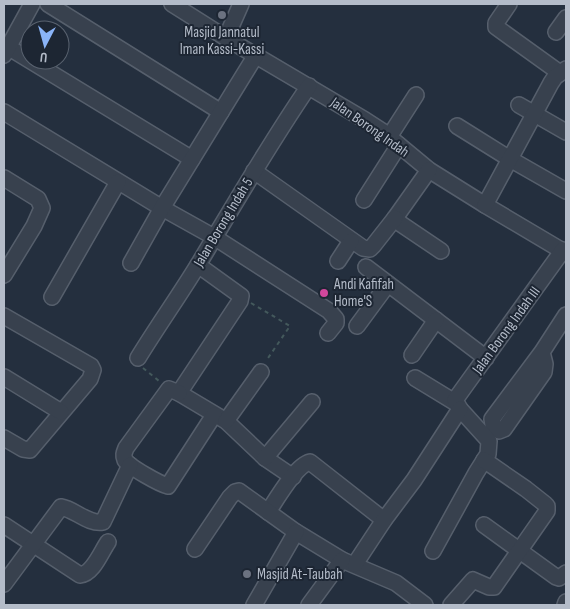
<svg xmlns="http://www.w3.org/2000/svg" width="570" height="609" font-family="'Sofia Sans Condensed',sans-serif">
	<rect width="100%" height="100%" fill="#242f3e"/>
	<g fill="none" stroke-linecap="round" stroke-linejoin="round">
		<defs>
			<g id="minor">
				<path d="M48,4L221,112"/>
				<path d="M172,4L226,38L365,120L382,131L429,170L485,205L566,253"/>
				<path d="M509,4L496,23V27L560,73"/>
				<path d="M556,32L566,18"/>
				<path d="M226,38L241,4"/>
				<path d="M8,47L192,159"/>
				<path d="M4,55L32,4"/>
				<path d="M519,105L566,132"/>
				<path d="M4,112L162,208L214,237L329,311L336,319V323L328,333"/>
				<path d="M457,126L510,159L566,191"/>
				<path d="M389,137L416,95"/>
				<path d="M429,170L395,218L401,224L441,251"/>
				<path d="M254,171L363,248L370,249L373,246L395,218"/>
				<path d="M4,178L38,199L42,208L34,226L4,275"/>
				<path d="M364,200L399,145"/>
				<path d="M485,205L551,83L555,77L566,69"/>
				<path d="M338,261L351,241"/>
				<path d="M131,263L162,208L256,55"/>
				<path d="M198,265L241,296L240,301L179,393L226,421L265,458L293,477"/>
				<path d="M366,267L486,358"/>
				<path d="M52,297L118,182"/>
				<path d="M4,316L91,366L93,370L90,379L30,450L23,449L4,438"/>
				<path d="M357,326L388,284"/>
				<path d="M542,352L545,364L544,372L504,429L499,431L493,425L492,419L542,352L566,315"/>
				<path d="M412,355L436,320"/>
				<path d="M138,358C157,327 179,296 198,265C234,205 269,144 309,86"/>
				<path d="M4,377L61,412"/>
				<path d="M415,378L456,403"/>
				<path d="M179,393L169,389L126,448C124,453 123,455 125,460C129,467 160,484 168,486L214,415"/>
				<path d="M226,421L261,372"/>
				<path d="M265,458L312,402"/>
				<path d="M268,512C276,500 296,465 310,462L384,520"/>
				<path d="M4,525L80,575C93,574 101,552 108,542"/>
				<path d="M484,525L556,577L559,578L566,573"/>
				<path d="M195,549L230,497L235,492L239,491L296,532L342,560L396,583L425,605"/>
				<path d="M433,551L476,473L488,454L489,441L460,409L455,400L563,250"/>
				<path d="M355,564L384,520L414,480L460,409"/>
				<path d="M4,584L61,507C74,509 89,525 103,522L130,465"/>
				<path d="M254,605L296,532"/>
				<path d="M309,605L342,560"/>
				<path d="M451,605L473,580L489,587H494L547,511V506L545,504L526,489L484,460"/>
				<path d="M565,605L566,602"/>
			</g>
		</defs>
		<use href="#minor" stroke="#565f6c" stroke-width="18"/>
		<g stroke="#44595c" stroke-width="2" stroke-dasharray="4 4" stroke-linecap="butt">
			<path d="M251,303L290,326L266,361"/>
			<path d="M143,368L159,381"/>
		</g>
		<use href="#minor" stroke="#38414e" stroke-width="15"/>
	</g>
	<g fill="#6b7280" stroke="#1d2633" stroke-width="2">
		<circle cx="222" cy="15" r="5"/>
		<circle cx="247" cy="574" r="5"/>
	</g>
	<circle fill="#d1479c" stroke="#1d2633" stroke-width="2" cx="324" cy="293" r="5"/>
	<g text-anchor="middle" stroke-width="4" stroke-linejoin="round" paint-order="stroke">
		<g font-size="15" fill="#b4bcc9" stroke="#1d2633" text-anchor="start">
			<text x="222" y="37" text-anchor="middle">Masjid Jannatul<tspan x="222" dy="17">Iman Kassi-Kassi</tspan></text>
			<text x="334" y="289">Andi Kafifah<tspan x="334" dy="17">Home'S</tspan></text>
			<text x="257" y="579">Masjid At-Taubah</text>
		</g>
		<g font-size="15" fill="#b4bcc9" stroke="#1d2633">
			<text transform="translate(370 127) rotate(35)" y="5">Jalan Borong Indah</text>
			<text transform="translate(223 222) rotate(-59)" y="5">Jalan Borong Indah 5</text>
			<text transform="translate(506 330) rotate(-54)" y="5">Jalan Borong Indah III</text>
		</g>
	</g>
	<rect width="570" height="609" fill="none" stroke="#b4bcc9" stroke-width="10"/>
	<g transform="translate(45 45) rotate(186)"><circle r="24" fill="#1d2633" stroke="#59626f"/>
	<path d="M0-4L9 19L0 12L-9 19Z" fill="#8ab4f8"/>
	<text y="-8" font-size="14" font-weight="bold" text-anchor="middle" fill="#b4bcc9">U</text>
	</g>
</svg>
